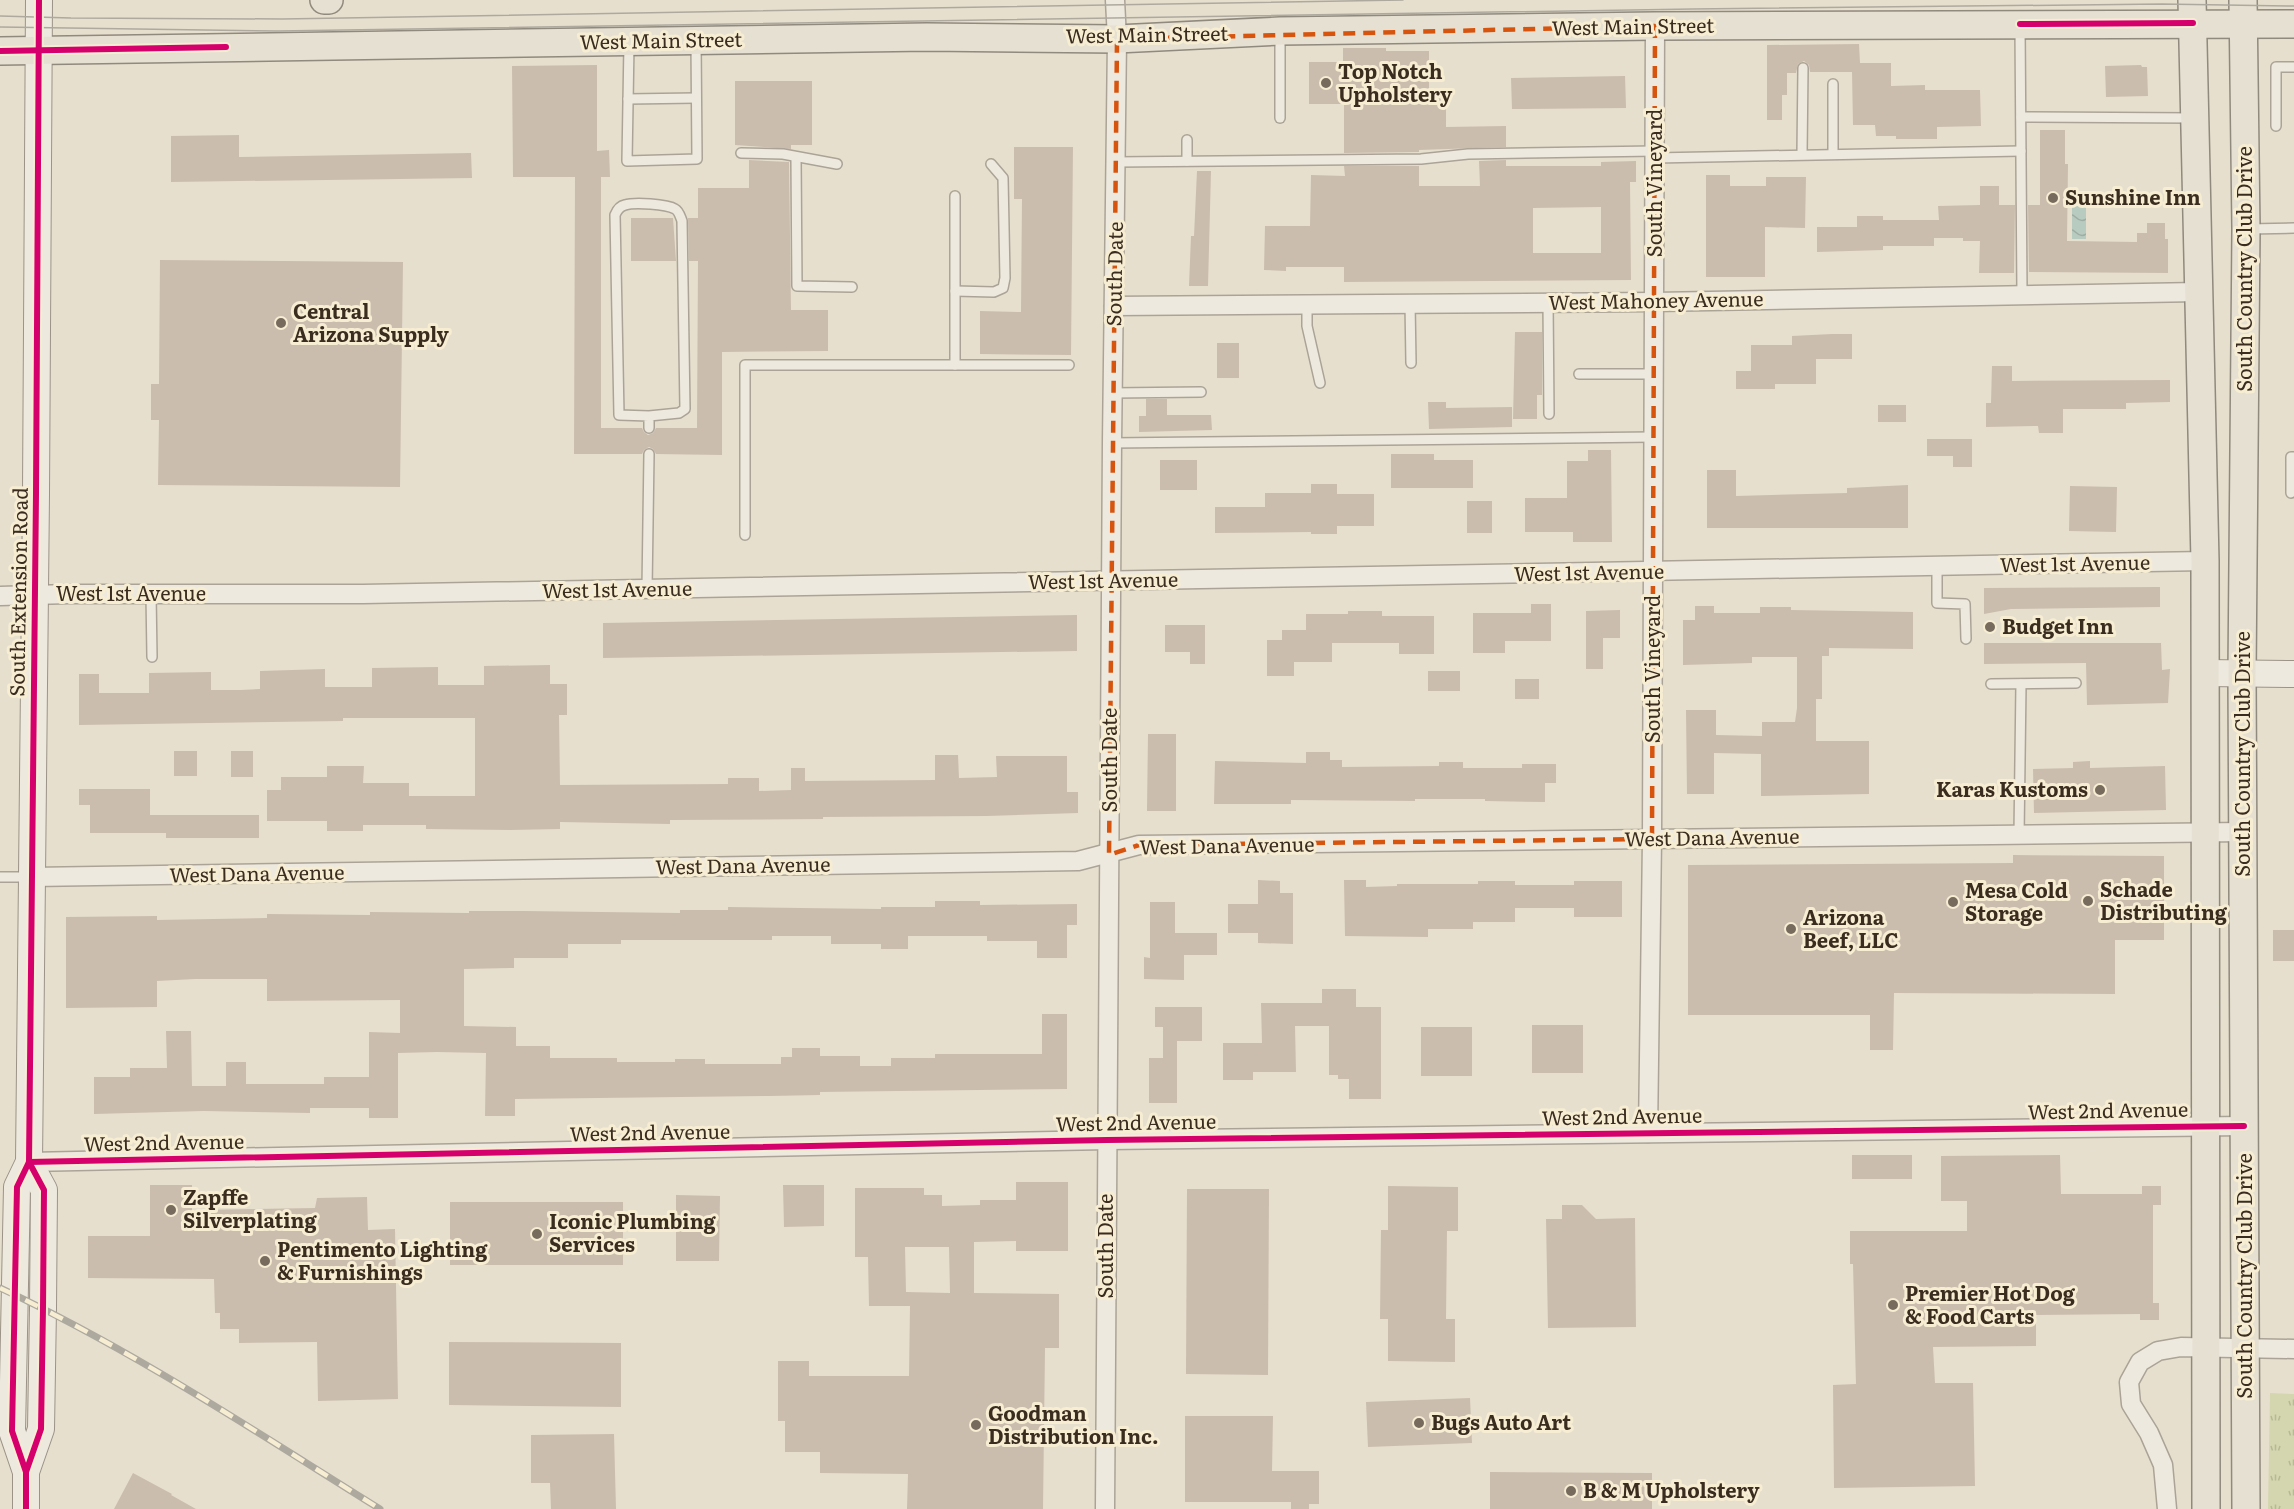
<svg xmlns="http://www.w3.org/2000/svg" width="2294" height="1509" font-family="Literata,serif">
	<defs>
		<pattern id="grass-tufts" width="24" height="20" patternUnits="userSpaceOnUse" patternTransform="scale(1.5)"><rect width="24" height="20" fill="#d4d6af"/><path d="M3 7l-1-3M5 7V3M7 7l1-3M15 17l-1-3M17 17v-4M19 17l1-3" fill="none" stroke="#b7b896"/></pattern>
		<pattern id="water-waves" width="16" height="10" patternUnits="userSpaceOnUse" patternTransform="scale(1.5)"><rect width="16" height="10" fill="#b8cbc1"/><path d="M0 5q4-4 8 0t8 0" fill="none" stroke="#9faea5"/></pattern>
	</defs>
	<rect width="100%" height="100%" fill="#e6dfce"/>
	<path fill="url(#grass-tufts)" d="M2270,1393L2294,1394V1509H2268Z"/>
	<rect fill="url(#water-waves)" x="2072" y="206" width="14" height="33"/>
	<g fill="#cabdae" fill-rule="evenodd">
		<path d="M1859,44L1860,63H1891V86L1925,85V90H1980L1981,126L1937,127V139H1896V136H1876L1875,125H1853L1852,72H1810L1809,65L1804,61L1798,64L1796,73H1787V95H1782V120H1767V45Z"/>
		<path d="M1343,48H1386V51H1429V97H1446V127L1506,126V147L1419,150V152L1344,153V104H1309V62H1343Z"/>
		<path d="M597,65V151L609,150L610,177H601V428H642L644,432L648,435L653,433L656,428H697L698,261H689L688,218H698V188H749V160L789,162L791,310H828V351L722,352V455L656,454L653,449L649,447L644,450L642,454H574L575,177H513L512,66Z"/>
		<path d="M2141,65L2142,67H2147L2148,96L2106,97L2105,66Z"/>
		<path d="M1625,76L1626,108L1512,109L1511,78Z"/>
		<path d="M735,81H812V145H791V149L735,145Z"/>
		<path d="M2040,130H2065V164H2068L2067,241L2137,242V233H2147V223H2165V239H2168V273L2029,272L2028,205H2040Z"/>
		<path d="M239,135V157L471,153L472,178L171,182V136Z"/>
		<path d="M1014,147H1073L1071,355L980,354V311L1021,312L1022,199H1014Z"/>
		<path d="M1506,160V166H1601V162L1636,161V182H1630L1631,280L1344,282V267H1286V271L1264,270L1265,226H1310L1311,175L1345,176L1344,166H1419V186H1480L1479,161ZM1601,207V253H1533V208Z"/>
		<path d="M1197,171H1211L1208,286H1189L1191,236H1194Z"/>
		<path d="M1706,175H1730V186H1766V177H1806L1805,228L1765,227V277H1706Z"/>
		<path d="M1980,186H1999V205H2015L2014,273H1979L1980,241H1963V238H1934V246H1883V250L1817,252V227H1857V216H1883V220H1939L1938,206L1980,205Z"/>
		<path d="M631,218H673L676,261H631Z"/>
		<path d="M160,260L403,262L400,487L158,485L159,420H151V384H159Z"/>
		<path d="M1515,332H1542V395H1537V419H1513Z"/>
		<path d="M1832,334H1852V359H1816V384H1775V389H1736V371H1751V345H1792V336Z"/>
		<rect x="1217" y="343" width="22" height="35"/>
		<path d="M1992,366H2012V381L2170,380V402L2126,403V409H2063V433H2039L2038,426L1986,427V403H1991Z"/>
		<path d="M1146,399H1167V415H1211L1212,430L1139,432V416H1146Z"/>
		<path d="M1428,402H1446V408L1512,407V427L1429,429Z"/>
		<rect x="1878" y="405" width="28" height="17"/>
		<path d="M1927,439H1972V467H1953V456H1927Z"/>
		<path d="M1588,450H1611L1612,542H1573V532H1525V498H1567V461H1588Z"/>
		<path d="M1391,454H1434V460H1473V488H1391Z"/>
		<rect x="1160" y="460" width="37" height="30"/>
		<path d="M1707,470H1736V496L1847,493V488L1908,485V528H1707Z"/>
		<path d="M1311,484H1337V494H1374V526H1337V534H1311V532L1215,533V507H1265V493H1311Z"/>
		<path d="M2070,486L2117,487L2116,532L2069,531Z"/>
		<rect x="1467" y="501" width="25" height="32"/>
		<path d="M2160,587V607L2011,609L1984,614V588Z"/>
		<path d="M1531,604H1551V641H1505V653H1473V613H1531Z"/>
		<path d="M1695,606H1714V613H1760V607H1791V610L1913,612V649L1829,648V656H1822V699H1816V741H1869V794L1761,796V754L1714,753V794H1687L1686,710H1716V735L1762,736V722H1795L1797,708V657H1752V663L1683,665V620H1695Z"/>
		<path d="M1620,610V638H1603V669H1586V611Z"/>
		<path d="M1348,611H1382V616H1434V654H1399V643H1332V662H1294V676H1267V640H1282V630H1306V614H1348Z"/>
		<path d="M1077,615V651L603,658V623Z"/>
		<path d="M1165,625H1205V664H1190V652H1165Z"/>
		<path d="M1984,643H2161L2162,670L2170,669L2168,703L2087,705L2086,663L1984,664Z"/>
		<path d="M550,665V684H567V715H559L560,785L728,784V778H759V791L791,790V768H805V781L935,780V755H958L959,778L997,777L996,756H1067V792H1078V813L987,816L823,817V819L670,820V824L560,822V829L510,830L426,829V825H363V831H327V821H267V790H281V777H327V766H364L363,783H409V796H475V718H343V721L79,725V674H99V693H149V673L211,672V690H241L260,689V671L325,669V687H372V668L438,667V685H484V666Z"/>
		<rect x="1428" y="671" width="32" height="20"/>
		<rect x="1515" y="679" width="24" height="20"/>
		<path d="M1148,734H1176V811H1147Z"/>
		<rect x="174" y="751" width="23" height="25"/>
		<rect x="231" y="751" width="22" height="26"/>
		<path d="M1306,752H1330V760H1342V767L1439,766V762H1463V768H1522V764H1556V783H1545V802L1485,801V799H1415V801L1291,800V804H1214L1215,761L1306,763Z"/>
		<path d="M2090,761V768L2165,766L2166,810L2034,813L2033,769L2073,768V762Z"/>
		<path d="M79,789H150V815H259V838H166V833H90V805H79Z"/>
		<path d="M2013,855L2164,856V940H2115V994L1894,993L1893,1050H1870V1015H1688V865L2013,863Z"/>
		<path d="M1258,880L1280,881V893H1293V944L1258,943V933H1228V904H1258Z"/>
		<path d="M1344,880H1366V887L1397,886V884H1478V881H1515V885H1574V881H1622V917H1574V908H1515V922H1473V929H1428V937L1345,936Z"/>
		<path d="M935,901H980V905L1077,904V925H1067V958H1037V941H987V936H908V949H881V944H831V936H772V940H621V944H568V958H514V968L464,969V1026L516,1027V1046H550V1058H617V1062H675V1059H705V1064H781V1057H792V1048H820V1056H860V1066H891V1058H935V1054H1042V1014H1067V1089L820,1092V1095L770,1096L515,1099V1116H485L486,1053L437,1052L398,1053V1118H369V1108H310V1113L204,1111L94,1114V1077H130V1068H167L166,1031H191L192,1086H226V1062H246V1084H324V1077H369V1032L400,1033V1000L267,1001V979H195L157,981V1007L66,1008V917L157,916V920L267,918V914L370,915V912L469,913V911H524L680,913V910H728V907L881,909V907H935Z"/>
		<path d="M1150,902H1175V933H1217V955H1184V980L1144,979V957L1150,958Z"/>
		<rect x="2273" y="930" width="21" height="31"/>
		<path d="M1322,989H1356V1007H1381V1099H1349V1079H1338V1075H1329V1026H1295L1296,1072H1253V1080H1223V1043H1262L1261,1003H1322Z"/>
		<path d="M1155,1007H1202V1041H1177V1103H1149V1058H1163V1027H1155Z"/>
		<rect x="1532" y="1025" width="51" height="48"/>
		<rect x="1421" y="1027" width="51" height="49"/>
		<rect x="1852" y="1155" width="60" height="24"/>
		<path d="M2060,1155L2061,1194H2142V1186H2161V1205H2153V1303H2159V1320H2140V1314L2036,1315V1346L1933,1347L1935,1383H1973L1975,1486L1834,1488L1833,1385L1856,1384L1853,1264H1850V1231H1967V1201H1941V1156Z"/>
		<path d="M1016,1182H1068V1251H1016V1241L974,1242V1293L1059,1294V1348H1045L1043,1509H907L908,1474L820,1473V1452H785V1421H778V1361H809V1376H909L910,1306H869L868,1257H855V1188H924V1195H942V1206L980,1205V1200H1016ZM905,1247H949L950,1293L906,1292Z"/>
		<path d="M150,1185H192V1210L315,1208L317,1198L367,1197L368,1230L395,1229L398,1399L318,1401L317,1342L239,1343V1329H220V1313H215L214,1279L88,1278V1236H150Z"/>
		<path d="M783,1185H824V1226L784,1227Z"/>
		<path d="M1388,1186L1458,1187V1231H1447L1446,1319H1455V1362L1388,1361V1319H1380L1381,1230H1388Z"/>
		<path d="M1187,1189H1269L1268,1375L1186,1374Z"/>
		<path d="M676,1195L720,1196L719,1261H676Z"/>
		<rect x="450" y="1202" width="173" height="63"/>
		<path d="M1562,1205H1582L1596,1219L1635,1218L1636,1327L1548,1328L1546,1219H1562Z"/>
		<path d="M449,1342L621,1343V1407L449,1405Z"/>
		<path d="M1470,1398L1472,1443L1368,1447L1366,1402Z"/>
		<path d="M1185,1416H1273L1272,1471H1319V1504H1309V1509H1291V1502H1185Z"/>
		<path d="M614,1434L616,1509H551L550,1483H531V1435Z"/>
		<path d="M1490,1472L1652,1473V1509H1490Z"/>
		<path d="M133,1473L172,1494L171,1495L196,1509H114Z"/>
	</g>
	<g fill="none" stroke-linecap="round" stroke-linejoin="round">
		<defs>
			<g id="lane">
				<path d="M2020,27L2022,294"/>
				<path d="M629,44L627,161L697,159L696,42"/>
				<path d="M1833,84V154"/>
				<path d="M628,99L696,98"/>
				<path d="M2021,117L2192,118"/>
				<path d="M1280,118V34"/>
				<path d="M2276,126V67H2294"/>
				<path d="M1187,140V161"/>
				<path d="M741,153L783,154L837,164"/>
				<path d="M1802,154L1803,68"/>
				<path d="M796,158L797,286L852,287"/>
				<path d="M1655,158L2021,151"/>
				<path d="M1116,162L1421,159L1468,154L1655,151"/>
				<path d="M955,196V365"/>
				<path d="M2248,229L2294,228"/>
				<path d="M955,291L994,292L1003,288L1005,278L1003,178L991,164"/>
				<path d="M1548,302L1549,414"/>
				<path d="M1410,303L1411,363"/>
				<path d="M1307,304V326L1320,383"/>
				<path d="M1579,374H1654"/>
				<path d="M1113,393L1201,392"/>
				<path d="M649,416L679,413L685,409L682,221C680,216 679,211 675,209C667,204 634,202 625,205C620,206 617,210 615,215L619,415L649,416V428"/>
				<path d="M1112,443L1653,437"/>
				<path d="M2291,493V457H2294"/>
				<path d="M745,535V365H1069"/>
				<path d="M1937,567V603L1965,604L1966,639"/>
				<path d="M647,589L649,454"/>
				<path d="M151,594L152,657"/>
				<path d="M1991,684L2076,683"/>
				<path d="M2019,835L2021,684"/>
				<path d="M0,877H31"/>
			</g>
			<g id="street">
				<path d="M1114,306L1655,302L2198,292"/>
				<path d="M0,596L68,594H363L2205,561"/>
				<path d="M32,877L1078,861L1139,845L2243,832"/>
				<path d="M1648,1133L1652,839L1655,26"/>
				<path d="M29,1162L1107,1140L2244,1126"/>
				<path d="M1105,1509L1112,443L1117,39L1115,0"/>
				<path d="M2167,1509L2163,1465L2149,1433L2131,1404L2129,1382L2140,1362L2158,1351L2181,1347L2294,1349"/>
			</g>
			<g id="secondary">
				<path d="M2205,673L2294,674"/>
				<path d="M26,1472L12,1431L17,1187L29,1162L36,494L39,0"/>
				<path d="M26,1509V1472L41,1429L43,1308L44,1190L29,1162"/>
			</g>
			<g id="primary">
				<path d="M324,0H329"/>
				<path d="M2192,0L2205,561L2206,1509"/>
				<path d="M2243,0L2246,229L2242,674L2246,1509"/>
				<path d="M0,51L927,37L1117,39L1280,31L1655,26L2294,24"/>
			</g>
		</defs>
		<use href="#lane" stroke="#aba496" stroke-width="12"/>
		<use href="#street" stroke="#aba496" stroke-width="21"/>
		<use href="#secondary" stroke="#9b9386" stroke-width="28"/>
		<use href="#primary" stroke="#90897d" stroke-width="30"/>
		<use href="#lane" stroke="#eee9df" stroke-width="9"/>
		<use href="#street" stroke="#eee9df" stroke-width="18"/>
		<use href="#secondary" stroke="#eee9df" stroke-width="26"/>
		<use href="#primary" stroke="#e5e0d1" stroke-width="27"/>
		<g stroke="#ada99f" stroke-width="1.5">
			<path d="M0,16L71,18L282,19L1403,0"/>
			<path d="M0,27L278,31L1693,9L2162,4L2294,6"/>
		</g>
		<defs>
			<path id="rail" d="M0,1288C133,1350 256,1432 380,1509"/>
		</defs>
		<use href="#rail" stroke="#ada99f" stroke-width="7"/>
		<use href="#rail" stroke="#f7edd3" stroke-width="4.5" stroke-dasharray="14" stroke-linecap="butt"/>
		<defs>
			<g id="cycleway">
				<path d="M2020,24L2193,23"/>
				<path d="M0,51L226,47"/>
				<path d="M29,1162L1107,1140L2244,1126"/>
				<path d="M26,1472L12,1431L17,1187L29,1162L36,494L39,0"/>
				<path d="M26,1509V1472L41,1429L43,1308L44,1190L29,1162"/>
			</g>
		</defs>
		<use href="#cycleway" stroke="#f7edd3" stroke-width="10"/>
		<use href="#cycleway" stroke="#d6006c" stroke-width="6"/>
	</g>
	<path fill="none" stroke="#d7540e" stroke-width="4.5" stroke-dasharray="12 8" stroke-linejoin="round" d="M1655,26L1652,839L1139,845L1109,855L1117,39Z"/>
	<g fill="#766b5c" stroke="#f7edd3" stroke-width="2">
		<circle cx="1326" cy="83" r="6"/>
		<circle cx="2053" cy="198" r="6"/>
		<circle cx="281" cy="323" r="6"/>
		<circle cx="1990" cy="627" r="6"/>
		<circle cx="2100" cy="790" r="6"/>
		<circle cx="2088" cy="901" r="6"/>
		<circle cx="1953" cy="902" r="6"/>
		<circle cx="1791" cy="929" r="6"/>
		<circle cx="171" cy="1210" r="6"/>
		<circle cx="537" cy="1234" r="6"/>
		<circle cx="265" cy="1261" r="6"/>
		<circle cx="1893" cy="1305" r="6"/>
		<circle cx="1419" cy="1423" r="6"/>
		<circle cx="976" cy="1425" r="6"/>
		<circle cx="1571" cy="1491" r="6"/>
	</g>
	<g text-anchor="middle" stroke-width="6" stroke-linejoin="round" paint-order="stroke">
		<g font-size="20" fill="#3a2c1e" stroke="#f7edd3">
			<text transform="translate(1633 27) rotate(-1)" y="7">West Main Street</text>
			<text transform="translate(1147 35) rotate(-1)" y="7">West Main Street</text>
			<text transform="translate(661 41) rotate(-1)" y="7">West Main Street</text>
			<text transform="translate(1655 183) rotate(-90)" y="7">South Vineyard</text>
			<text transform="translate(2245 269) rotate(-90)" y="7">South Country Club Drive</text>
			<text transform="translate(1115 274) rotate(-89)" y="7">South Date</text>
			<text transform="translate(1656 301) rotate(-1)" y="7">West Mahoney Avenue</text>
			<text transform="translate(2075 564) rotate(-1)" y="7">West 1st Avenue</text>
			<text transform="translate(1589 573) rotate(-1)" y="7">West 1st Avenue</text>
			<text transform="translate(1103 581) rotate(-1)" y="7">West 1st Avenue</text>
			<text transform="translate(617 590) rotate(-1)" y="7">West 1st Avenue</text>
			<text transform="translate(19 592) rotate(-89)" y="7">South Extension Road</text>
			<text x="131" y="601">West 1st Avenue</text>
			<text transform="translate(1653 669) rotate(-90)" y="7">South Vineyard</text>
			<text transform="translate(2243 754) rotate(-90)" y="7">South Country Club Drive</text>
			<text transform="translate(1110 760) rotate(-90)" y="7">South Date</text>
			<text transform="translate(1712 838) rotate(-1)" y="7">West Dana Avenue</text>
			<text transform="translate(1227 846) rotate(-1)" y="7">West Dana Avenue</text>
			<text transform="translate(743 866) rotate(-1)" y="7">West Dana Avenue</text>
			<text transform="translate(257 874) rotate(-1)" y="7">West Dana Avenue</text>
			<text transform="translate(2108 1111) rotate(-1)" y="7">West 2nd Avenue</text>
			<text transform="translate(1622 1117) rotate(-1)" y="7">West 2nd Avenue</text>
			<text transform="translate(1136 1123) rotate(-1)" y="7">West 2nd Avenue</text>
			<text transform="translate(650 1133) rotate(-1)" y="7">West 2nd Avenue</text>
			<text transform="translate(164 1143) rotate(-1)" y="7">West 2nd Avenue</text>
			<text transform="translate(1106 1246) rotate(-90)" y="7">South Date</text>
			<text transform="translate(2245 1276) rotate(-90)" y="7">South Country Club Drive</text>
		</g>
		<g font-size="20" font-weight="bold" fill="#3a2c1e" stroke="#f7edd3" text-anchor="start">
			<text x="1338" y="79">Top Notch<tspan x="1338" dy="23">Upholstery</tspan></text>
			<text x="2065" y="205">Sunshine Inn</text>
			<text x="293" y="319">Central<tspan x="293" dy="23">Arizona Supply</tspan></text>
			<text x="2002" y="634">Budget Inn</text>
			<text x="2088" y="797" text-anchor="end">Karas Kustoms</text>
			<text x="2100" y="897">Schade<tspan x="2100" dy="23">Distributing</tspan></text>
			<text x="1965" y="898">Mesa Cold<tspan x="1965" dy="23">Storage</tspan></text>
			<text x="1803" y="925">Arizona<tspan x="1803" dy="23">Beef, LLC</tspan></text>
			<text x="183" y="1205">Zapffe<tspan x="183" dy="23">Silverplating</tspan></text>
			<text x="549" y="1229">Iconic Plumbing<tspan x="549" dy="23">Services</tspan></text>
			<text x="277" y="1257">Pentimento Lighting<tspan x="277" dy="23">&amp; Furnishings</tspan></text>
			<text x="1905" y="1301">Premier Hot Dog<tspan x="1905" dy="23">&amp; Food Carts</tspan></text>
			<text x="988" y="1421">Goodman<tspan x="988" dy="23">Distribution Inc.</tspan></text>
			<text x="1431" y="1430">Bugs Auto Art</text>
			<text x="1583" y="1498">B &amp; M Upholstery</text>
		</g>
	</g>
</svg>
